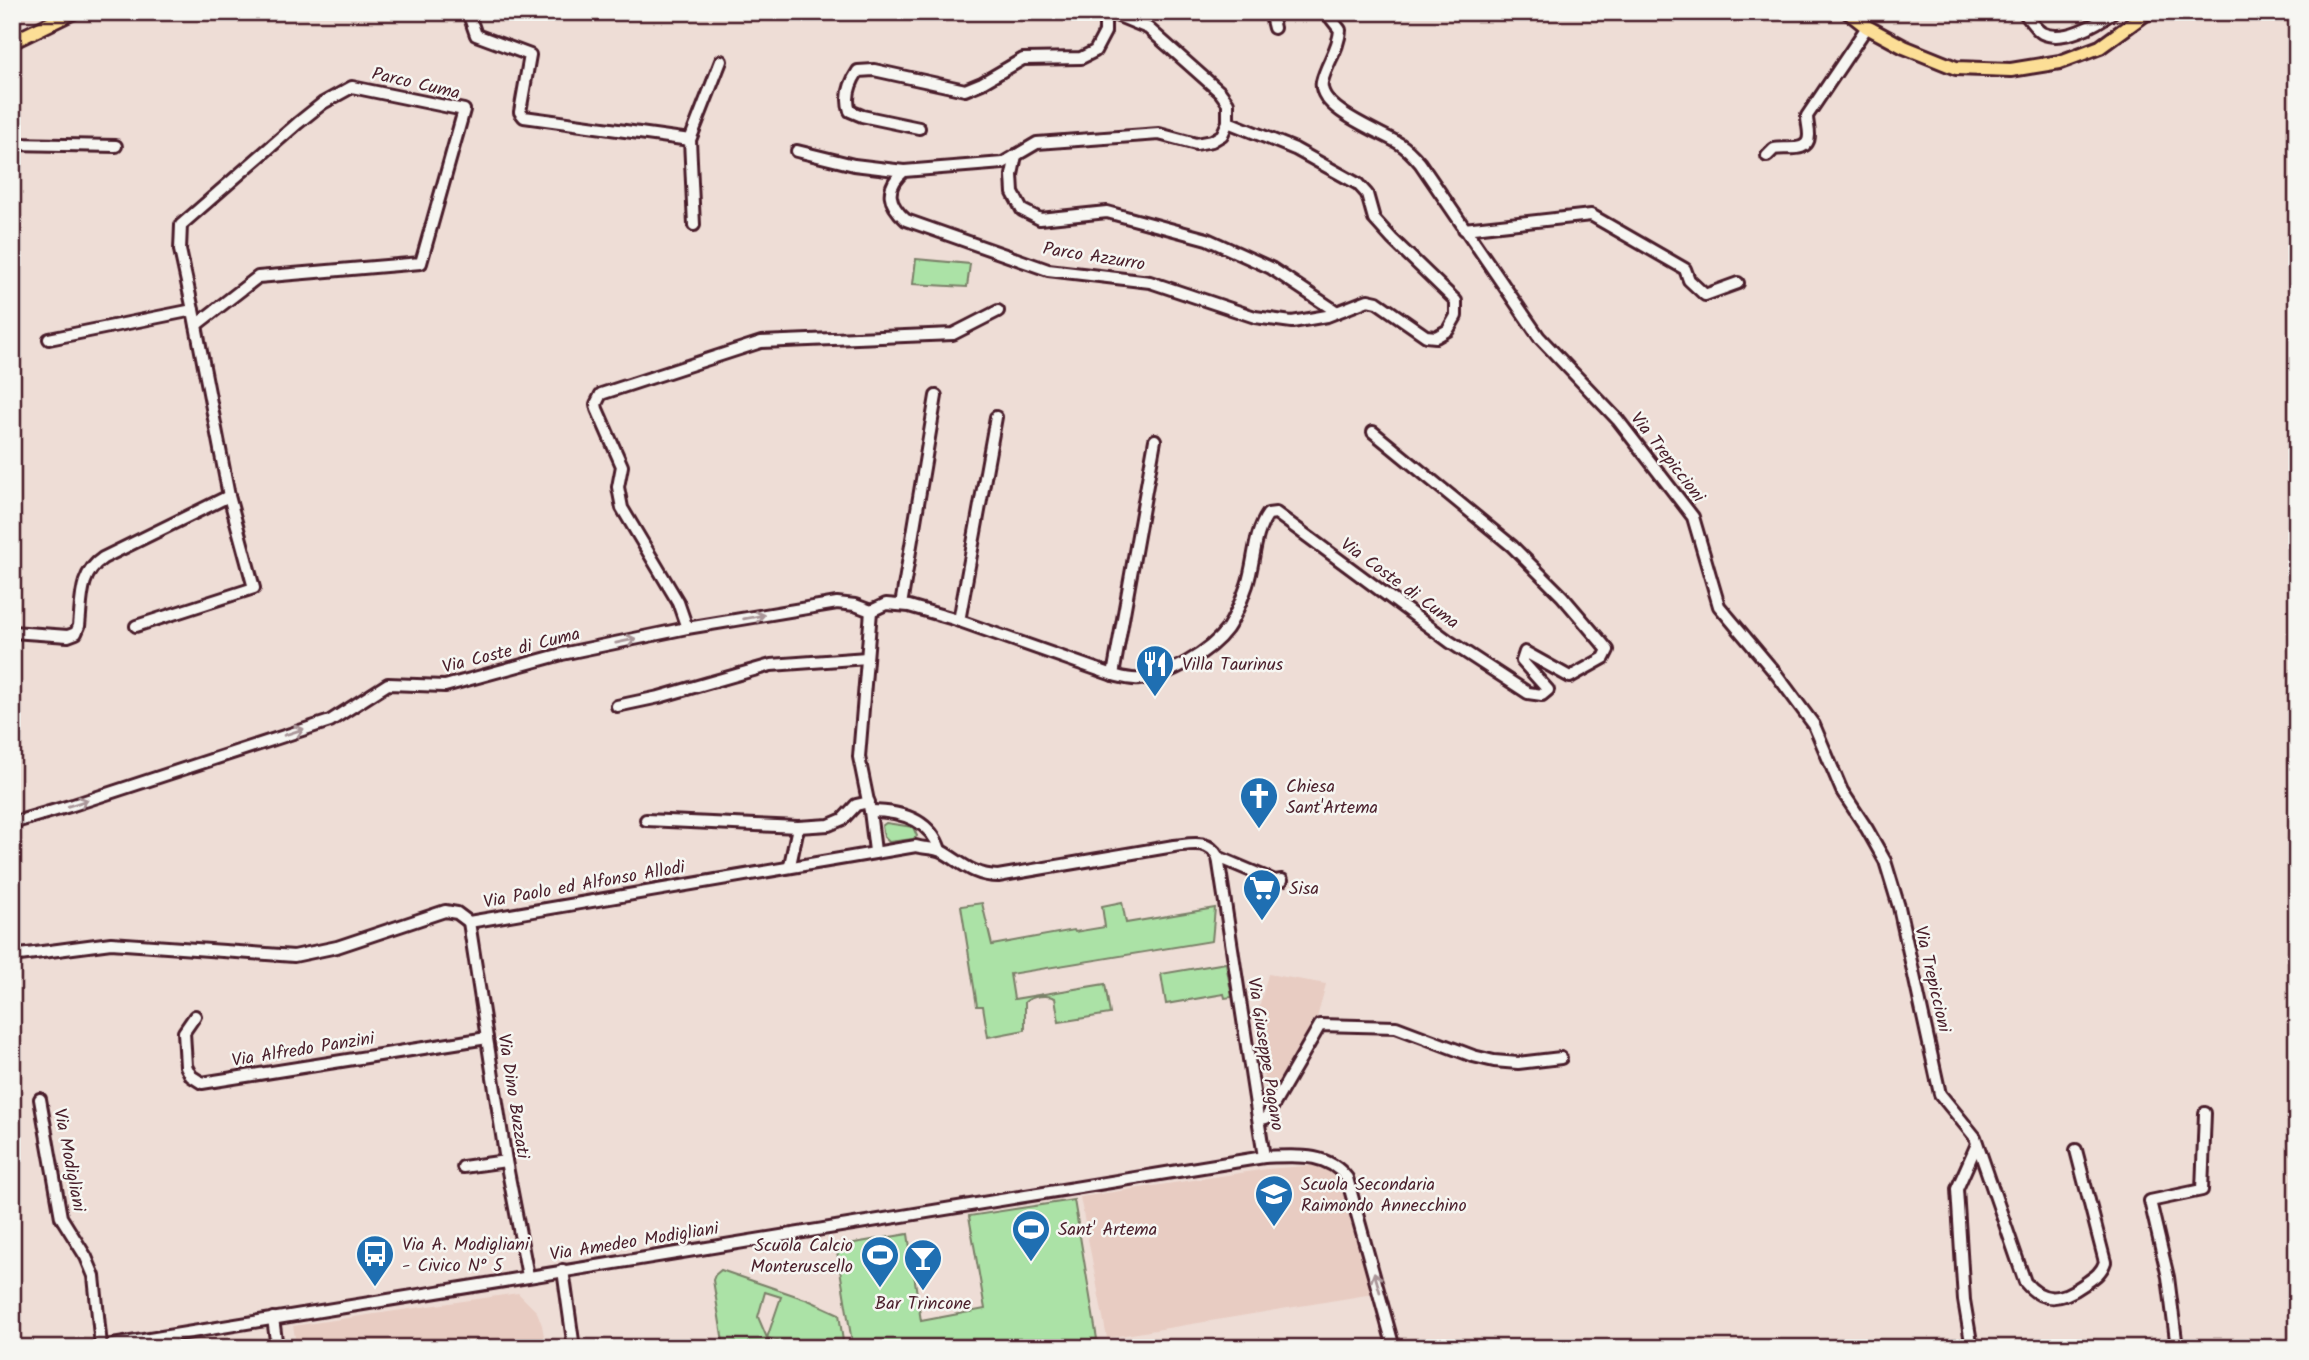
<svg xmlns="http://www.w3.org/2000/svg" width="2309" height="1360" font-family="Kalam,sans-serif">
	<rect width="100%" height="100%" fill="#eeddd6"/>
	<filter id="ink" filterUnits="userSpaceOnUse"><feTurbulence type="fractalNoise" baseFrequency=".0143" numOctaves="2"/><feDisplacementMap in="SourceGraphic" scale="14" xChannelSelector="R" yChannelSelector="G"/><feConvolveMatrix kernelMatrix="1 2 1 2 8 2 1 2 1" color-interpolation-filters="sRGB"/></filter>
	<g filter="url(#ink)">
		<g fill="#e8ccc2">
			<path d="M1268,974L1326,984L1317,1018L1271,1102H1267L1256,1020Z"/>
			<path d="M1316,1165L1329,1168L1343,1178L1373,1294L1107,1338L1080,1197L1267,1169Z"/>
			<path d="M518,1293L537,1312L542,1325L546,1348H297L293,1326Z"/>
		</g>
		<g fill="#abe2a6" stroke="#7a8068" stroke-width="2" fill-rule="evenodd">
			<path d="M916,259L970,264L967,287L913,284Z"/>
			<path d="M886,823L913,827L917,836L913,839L889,842L884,837L882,826Z"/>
			<path d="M1122,902L1126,923L1215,908L1212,941L1010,974L1014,999L1105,984L1110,1014L1059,1022L1055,998C1047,994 1032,996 1025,1002V1030L988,1037L983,1006H977L961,906L982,903L992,945L1074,930L1075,932L1105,927L1102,906Z"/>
			<path d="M1226,963L1232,997L1225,998L1224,994L1166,1004L1161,974Z"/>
			<path d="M1074,1200L1097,1339L1041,1348H853L836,1246L908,1234L921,1321L985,1309L969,1216Z"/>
			<path d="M721,1270L808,1300L839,1314L844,1348H790V1345L768,1338L771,1348H724L713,1280L715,1275ZM765,1292L781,1297L767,1338L758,1317Z"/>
		</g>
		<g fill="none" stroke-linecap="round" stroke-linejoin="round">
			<defs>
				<g id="minor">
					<path d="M468,12L476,35L530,55L520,112L524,117L690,140"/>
					<path d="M1109,12L1148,28L1220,92L1228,103V122L1222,135L1212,141L1196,144L1159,134L1037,143L1003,163L904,171C884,188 888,204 906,220L1048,270L1150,282L1255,317L1292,322L1327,316L1368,300L1377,302L1426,336L1436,337L1448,330L1456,316V301L1392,239L1374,219L1367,194L1358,184L1295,149L1228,122"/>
					<path d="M1270,12L1274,28"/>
					<path d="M1326,12L1340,30C1339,49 1326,64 1322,82C1317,109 1381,132 1400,144C1408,149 1414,156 1420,163L1539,337L1618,420L1693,517L1719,606L1777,675L1814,725L1842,791L1867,829L1885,861L1899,907L1940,1094L1975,1137L2025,1282C2043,1304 2062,1300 2083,1285C2093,1278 2101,1274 2105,1262L2076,1150"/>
					<path d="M2024,12C2029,19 2035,29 2042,33C2063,43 2096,25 2113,12"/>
					<path d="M919,128L862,116L850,111C845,97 850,83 858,71L874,70L965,90L982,83L1023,59L1081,58L1095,51L1105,32V19L1101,12"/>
					<path d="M12,144L116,146"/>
					<path d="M797,151L854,165L904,171"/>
					<path d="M1016,155L1012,175L1013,193L1022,210L1040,219L1107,212L1207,239L1271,268L1337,312"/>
					<path d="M1767,156L1774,149C1786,146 1809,154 1809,135C1809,128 1807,123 1807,116L1867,27"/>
					<path d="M694,225L690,140L721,61"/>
					<path d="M1464,229L1591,215L1685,269L1689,280L1705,295L1738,283"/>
					<path d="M193,310L180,250L181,225L298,123L323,103L352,87L464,110L421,263L258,277L196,325"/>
					<path d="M49,339L193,310L229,496L254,588L136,626"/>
					<path d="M901,605L936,396"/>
					<path d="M871,611L859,757L870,811L875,851"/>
					<path d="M959,621L996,417"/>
					<path d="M687,628L678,602L622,508L618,487L622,466L597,409L596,404L601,394L761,342L953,334L998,311"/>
					<path d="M12,632L68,636L76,633L79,626C82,599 79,574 103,558L229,496"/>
					<path d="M1113,675L1155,440"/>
					<path d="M617,706L659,697L771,665L867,658"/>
					<path d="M870,811C900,811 930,819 940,850"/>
					<path d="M646,820L798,827L829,825L843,819L856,805L869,802"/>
					<path d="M12,823L73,805L330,721L388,684L445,686L562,654L687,628L837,603L855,605L871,611L886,604L909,606L954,619L1113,675C1121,677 1131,680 1139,679C1168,677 1210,652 1227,629C1235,617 1242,599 1247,585C1255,561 1253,535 1268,514L1276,513L1450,642L1528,693L1542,695L1548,690L1522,661L1525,652L1570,677L1604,658L1608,650L1562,596L1512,546L1373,432"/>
					<path d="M1218,857L1275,881L1282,880"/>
					<path d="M790,865L798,827"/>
					<path d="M469,922L506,1161L528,1276"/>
					<path d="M12,956L111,943L294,956L337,947L445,911L457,913L469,922L916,846C925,849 934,847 943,852C962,863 974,876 998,876L1174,846C1192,844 1208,839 1218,857L1264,1157"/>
					<path d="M195,1016L184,1032L186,1066L191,1076L202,1083L487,1038"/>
					<path d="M40,1099L61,1217L86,1257L94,1276L101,1346"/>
					<path d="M1259,1120L1266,1118L1320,1025L1396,1027L1473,1056L1494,1061L1518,1063L1561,1058"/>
					<path d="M463,1167L506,1161"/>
					<path d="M563,1270L574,1348"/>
					<path d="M273,1318L277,1348"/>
					<path d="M94,1348L1264,1157C1294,1156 1327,1151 1347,1178L1394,1348"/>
					<path d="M1972,1348L1964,1300L1957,1189L1977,1144"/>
					<path d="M2177,1348L2168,1277L2150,1201L2202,1190L2205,1113"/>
				</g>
				<g id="major">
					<path d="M1848,12L1867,27L1904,47L1956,68L2011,70L2060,62L2100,47L2148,12"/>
					<path d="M12,42L74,12"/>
				</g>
			</defs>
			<use href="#minor" stroke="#4a1f2b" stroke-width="16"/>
			<use href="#major" stroke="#4a1f2b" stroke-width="18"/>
			<use href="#minor" stroke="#f6f6f2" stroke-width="10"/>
			<use href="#major" stroke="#fcde96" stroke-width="12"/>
		</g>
		<defs><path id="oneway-shaft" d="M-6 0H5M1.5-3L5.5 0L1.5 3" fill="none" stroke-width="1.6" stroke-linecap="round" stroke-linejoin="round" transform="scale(1.75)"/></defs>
		<g stroke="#a99598">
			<use href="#oneway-shaft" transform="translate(754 617) rotate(-10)"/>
			<use href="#oneway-shaft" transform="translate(626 641) rotate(-12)"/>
			<use href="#oneway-shaft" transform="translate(294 732) rotate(-18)"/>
			<use href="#oneway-shaft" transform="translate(78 803) rotate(-18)"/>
			<use href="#oneway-shaft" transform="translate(1377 1282) rotate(-106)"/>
		</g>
	</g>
	<defs>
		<symbol id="restaurant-pin" viewBox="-11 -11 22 30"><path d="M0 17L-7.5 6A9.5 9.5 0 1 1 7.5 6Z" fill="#1f6fb2" stroke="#f6f6f2"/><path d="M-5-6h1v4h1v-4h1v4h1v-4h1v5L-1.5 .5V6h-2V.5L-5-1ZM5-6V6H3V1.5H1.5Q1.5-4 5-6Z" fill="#fff"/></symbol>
		<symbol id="church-pin" viewBox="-11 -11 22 30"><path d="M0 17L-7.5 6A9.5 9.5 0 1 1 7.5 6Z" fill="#1f6fb2" stroke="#f6f6f2"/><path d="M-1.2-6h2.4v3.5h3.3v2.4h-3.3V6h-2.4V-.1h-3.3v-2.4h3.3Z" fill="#fff"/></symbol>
		<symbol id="supermarket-pin" viewBox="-11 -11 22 30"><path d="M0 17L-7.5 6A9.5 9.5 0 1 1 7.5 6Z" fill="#1f6fb2" stroke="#f6f6f2"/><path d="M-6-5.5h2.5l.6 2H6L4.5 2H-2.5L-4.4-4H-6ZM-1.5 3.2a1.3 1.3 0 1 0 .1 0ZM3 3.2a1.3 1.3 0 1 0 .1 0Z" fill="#fff"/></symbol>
		<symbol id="school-pin" viewBox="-11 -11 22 30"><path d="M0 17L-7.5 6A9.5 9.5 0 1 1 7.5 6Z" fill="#1f6fb2" stroke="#f6f6f2"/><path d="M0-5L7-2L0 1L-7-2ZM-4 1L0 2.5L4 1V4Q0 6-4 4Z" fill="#fff"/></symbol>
		<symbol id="stadium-pin" viewBox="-11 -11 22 30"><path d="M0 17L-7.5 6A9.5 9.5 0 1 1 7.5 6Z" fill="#1f6fb2" stroke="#f6f6f2"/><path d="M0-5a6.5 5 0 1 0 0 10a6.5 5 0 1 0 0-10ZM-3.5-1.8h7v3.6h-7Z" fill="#fff"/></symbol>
		<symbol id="bus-pin" viewBox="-11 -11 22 30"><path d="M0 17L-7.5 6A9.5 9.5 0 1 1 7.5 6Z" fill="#1f6fb2" stroke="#f6f6f2"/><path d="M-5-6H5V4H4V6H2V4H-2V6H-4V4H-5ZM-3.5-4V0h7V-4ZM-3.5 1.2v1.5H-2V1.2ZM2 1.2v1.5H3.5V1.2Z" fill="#fff"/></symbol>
		<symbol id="bar-pin" viewBox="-11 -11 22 30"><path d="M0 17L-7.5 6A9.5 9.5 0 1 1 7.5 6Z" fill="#1f6fb2" stroke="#f6f6f2"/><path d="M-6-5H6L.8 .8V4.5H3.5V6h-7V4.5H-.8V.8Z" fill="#fff"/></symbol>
	</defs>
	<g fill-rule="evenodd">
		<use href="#restaurant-pin" x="1133" y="642" width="44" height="60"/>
		<use href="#church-pin" x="1237" y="774" width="44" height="60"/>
		<use href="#supermarket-pin" x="1240" y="866" width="44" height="60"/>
		<use href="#school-pin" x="1252" y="1172" width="44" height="60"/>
		<use href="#stadium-pin" x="1009" y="1207" width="44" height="60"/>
		<use href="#bus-pin" x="353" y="1232" width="44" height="60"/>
		<use href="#stadium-pin" x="858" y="1233" width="44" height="60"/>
		<use href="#bar-pin" x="901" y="1236" width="44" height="60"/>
	</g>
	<g text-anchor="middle" stroke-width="5" stroke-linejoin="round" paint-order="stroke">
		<g font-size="18" fill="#4a1f2b" stroke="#f6f6f2">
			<text transform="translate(416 83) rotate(13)" y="6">Parco Cuma</text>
			<text transform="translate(1094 256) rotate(9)" y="6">Parco Azzurro</text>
			<text transform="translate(1668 457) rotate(52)" y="6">Via Trepiccioni</text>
			<text transform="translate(1400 583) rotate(36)" y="6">Via Coste di Cuma</text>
			<text transform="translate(511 650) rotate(-14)" y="6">Via Coste di Cuma</text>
			<text transform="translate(584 884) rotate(-10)" y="6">Via Paolo ed Alfonso Allodi</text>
			<text transform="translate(1933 979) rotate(77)" y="6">Via Trepiccioni</text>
			<text transform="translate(303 1049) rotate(-9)" y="6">Via Alfredo Panzini</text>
			<text transform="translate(1266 1054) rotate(81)" y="6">Via Giuseppe Pagano</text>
			<text transform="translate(514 1096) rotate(81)" y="6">Via Dino Buzzati</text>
			<text transform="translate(70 1160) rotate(79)" y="6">Via Modigliani</text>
			<text transform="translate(634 1241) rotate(-9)" y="6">Via Amedeo Modigliani</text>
		</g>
		<g font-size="18" fill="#4a1f2b" stroke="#f6f6f2" text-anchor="start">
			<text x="1182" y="670">Villa Taurinus</text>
			<text x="1286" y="792">Chiesa<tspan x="1286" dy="21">Sant'Artema</tspan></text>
			<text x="1289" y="894">Sisa</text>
			<text x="1301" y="1190">Scuola Secondaria<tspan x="1301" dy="21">Raimondo Annecchino</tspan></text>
			<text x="1058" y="1235">Sant' Artema</text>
			<text x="402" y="1250">Via A. Modigliani<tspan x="402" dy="21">- Civico N° 5</tspan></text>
			<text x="853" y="1251" text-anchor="end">Scuola Calcio<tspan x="853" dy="21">Monteruscello</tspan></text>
			<text x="923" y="1309" text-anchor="middle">Bar Trincone</text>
		</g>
	</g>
	<rect width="2309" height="1360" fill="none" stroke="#f6f6f2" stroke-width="42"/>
	<rect x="21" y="21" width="2267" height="1318" fill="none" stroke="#4a1f2b" stroke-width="2.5" filter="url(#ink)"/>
</svg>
